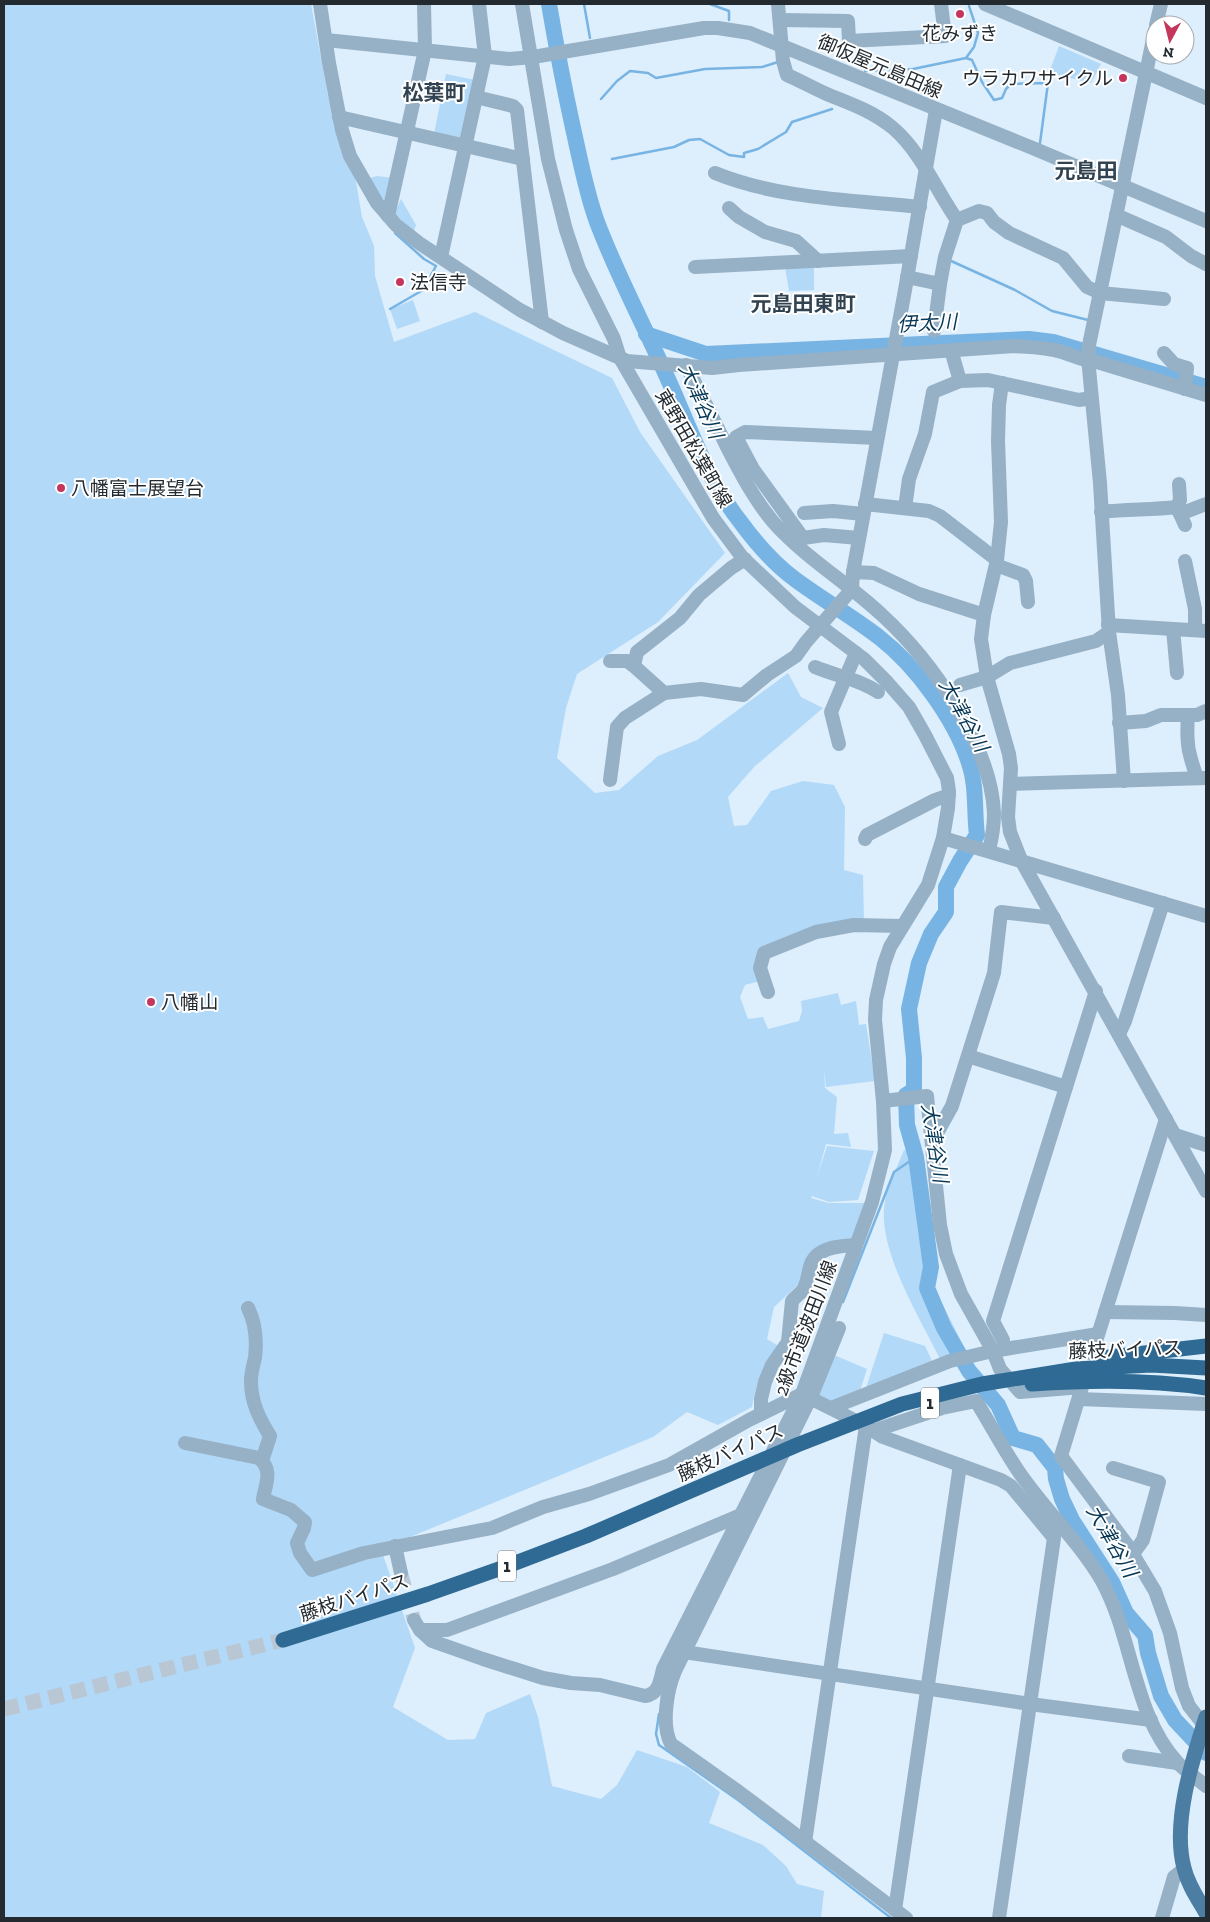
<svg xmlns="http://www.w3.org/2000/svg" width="1210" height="1922" font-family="'Zilla Slab','Noto Sans JP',serif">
	<rect width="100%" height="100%" fill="#ddeefc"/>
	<g fill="#b2d9f8">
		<path d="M4,4H311L328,96L355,176L362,217L374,246L375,276L394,342L475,312L612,378L640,432L725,553L658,622L577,674L566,708L557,758L595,793L619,790L658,756L697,740L788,673L801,697L823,708L754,767L728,797L734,826L747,825L771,791L803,781L834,785L845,807L844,870L863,875L864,924L762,951L760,981L745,985L740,997L748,1019L763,1017L768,1029L799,1021L802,1011L801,1001L838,993L841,1005L856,1001L859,1025L866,1024L875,1081L826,1087L824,1069L825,1088L837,1097L834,1134L848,1133L851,1147L826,1144L816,1180L827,1146L874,1151L858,1200L829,1202L812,1196L811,1198L828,1203H865L855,1244L818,1251L800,1283L774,1307L767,1339L780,1347C763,1367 757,1381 752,1407L718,1425L687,1412L653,1437L381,1549L415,1648L393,1707L448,1740L475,1739L486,1713L530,1694L538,1717L552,1786L601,1799L617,1785L637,1750L687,1767L720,1792L709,1823L763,1845L786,1866L797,1884L824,1891L821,1918H4Z"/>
		<path d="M1059,46L1101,64L1091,83L1049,73Z"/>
		<path d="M446,74L475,80L461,141L434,134Z"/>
		<path d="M377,176L394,178L388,204L381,198L370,178Z"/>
		<path d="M401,199L416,225L414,231L394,214Z"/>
		<path d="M814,266V290L789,291L785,267Z"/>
		<path d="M413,300L420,321L397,329L390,309Z"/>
		<path d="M904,1150L910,1151L918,1231L930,1279L965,1349L940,1359C919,1316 876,1248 885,1201C888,1184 898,1166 904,1150Z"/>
		<path d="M884,1333L925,1346L932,1361L866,1388Z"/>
		<path d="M834,1355L867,1369L860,1391L835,1403L814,1396Z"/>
	</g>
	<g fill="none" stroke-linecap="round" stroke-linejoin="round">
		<g stroke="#78b4e3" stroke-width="2.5">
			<path d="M584,4L590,38"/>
			<path d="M710,4L729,11V20"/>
			<path d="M966,58L972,60L982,82L994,100L1002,98L1006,89L1011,84L1048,83L1040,143"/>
			<path d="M865,71L913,69L966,58L974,47L978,33L969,6"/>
			<path d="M601,99L617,81L630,71L648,73L656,78L705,69L762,67L778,62"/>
			<path d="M612,159L674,147L689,140L700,139L729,155L744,157V153L758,149L786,132L792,122L832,109"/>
			<path d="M949,260L1015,290L1052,311L1088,320"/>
			<path d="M390,309L423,290L436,266L424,259L395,233"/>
			<path d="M843,1302L894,1172L916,1157"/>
			<path d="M659,1714L656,1734L659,1745L738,1800L891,1918"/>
		</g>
		<g stroke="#78b4e3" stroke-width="16">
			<path d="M549,4C556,45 564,87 573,128C580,159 586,192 597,222C617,275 644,325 667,377C689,425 706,478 739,520C755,542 774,564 796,580C823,600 853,617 880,638C916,666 955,719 969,763C977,786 974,812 977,835L960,861L946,887V912L931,934L919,963L909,1009L914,1058V1090L906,1095L907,1125L916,1157L931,1267L927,1288L944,1328L969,1371L998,1405L1013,1438L1037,1445L1055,1468L1056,1479L1062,1499L1072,1520L1112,1582L1126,1613L1145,1635L1148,1653L1161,1696L1175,1720L1206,1753"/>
			<path d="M646,334L706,354L1029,339L1053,342L1206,387"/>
		</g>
		<path stroke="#b8c7d3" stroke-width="14" stroke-dasharray="14 7" stroke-linecap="butt" d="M401,1573L414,1620"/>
		<path stroke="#b8c7d3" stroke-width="15" stroke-dasharray="15 8" stroke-linecap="butt" d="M4,1709L283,1640"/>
		<g stroke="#96b0c5" stroke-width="14">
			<path d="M320,4L329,63L342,130L350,156L377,203L396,225L419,243L520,310L563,333L620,358L627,361L712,368L739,365L1014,346C1030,347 1046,347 1062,352C1074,356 1084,361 1097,362L1206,395"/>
			<path d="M778,4L783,61L787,75C801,81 815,89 829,95C852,104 874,112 893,128C921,152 936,190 957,220"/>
			<path d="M985,4L1206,98"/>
			<path d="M780,20L848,21L849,41L945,36L941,4"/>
			<path d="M1156,25L1161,4"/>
			<path d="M326,40L509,59L533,57L704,28H718L750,33L1035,149L1206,221"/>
			<path d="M476,97L513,106L517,110L542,322"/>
			<path d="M339,117L523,159"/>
			<path d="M715,173C779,199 852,200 920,207"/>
			<path d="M729,208L739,217L765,232L796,241L818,261"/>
			<path d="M1116,215L1166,237L1191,256L1206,264"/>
			<path d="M388,216L425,50L424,4"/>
			<path d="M441,257L485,56L479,4"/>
			<path d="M695,267L911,256"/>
			<path d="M907,277L940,284L945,257L957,220L979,211L987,213L994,222L1009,233L1063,258L1087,287L1100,293L1164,299"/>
			<path d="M934,331L940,284"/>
			<path d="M951,350L960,381"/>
			<path d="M1164,353L1174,364L1187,368L1185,389"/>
			<path d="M686,365C700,393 714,420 727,447C741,474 755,501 775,524C807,559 848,583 882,615C931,660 991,744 994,813C994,826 992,838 989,850"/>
			<path d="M1002,383L999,405L998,441L1001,522L997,560L984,615L981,639L987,677L1009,754L1011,768L1008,817L1010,832L1021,860L1206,1191"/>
			<path d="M865,504L929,511L940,516L997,560"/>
			<path d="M1177,507L1180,500L1179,484"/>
			<path d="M905,508L909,479L925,434L933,392L960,381L988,380L1079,400L1091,398"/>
			<path d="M1101,512C1127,509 1152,510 1177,507L1185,525"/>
			<path d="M804,513L833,511L863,514"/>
			<path d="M1180,514L1206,504"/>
			<path d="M859,538L824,535L803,538L753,469L736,437L745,432L877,438"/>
			<path d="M1185,561L1195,609V630"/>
			<path d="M996,565L1023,575L1026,581L1028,602"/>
			<path d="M853,572L874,573L919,594L984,615"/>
			<path d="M1108,625L1206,631"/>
			<path d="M1173,629L1177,673"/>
			<path d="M610,661H627L634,666"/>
			<path d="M815,667C836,676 859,679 878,692"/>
			<path d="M960,685L987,677L1010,663L1096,641L1109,632"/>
			<path d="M664,693L634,666L637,652L680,618L699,595L731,568L745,559"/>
			<path d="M1188,715C1186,743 1188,752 1197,778"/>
			<path d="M1119,723L1146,721L1161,715H1197L1206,711"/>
			<path d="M839,744L831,712L856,653"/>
			<path d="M610,780L617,727L625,718L664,693L701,689L743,695L767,675L796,656L806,642L852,589L853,572L905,290L936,110"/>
			<path d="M1124,781L1118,695L1109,632L1100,483L1088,358L1089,345L1155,30"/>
			<path d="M1010,784L1206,778"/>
			<path d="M943,838L1206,916"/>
			<path d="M865,839L867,835L935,800L949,795"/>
			<path d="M768,992L760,968L764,953L816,932L854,925L901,926"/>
			<path d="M1119,1034L1125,1021L1163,903"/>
			<path d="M968,1056L1066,1087"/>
			<path d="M883,1101L927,1096L940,1225L946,1254L961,1294L993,1351L1000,1369L1020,1392L1082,1387L1061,1456L1128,1546L1155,1591L1170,1633L1182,1688L1189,1706L1204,1725"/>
			<path d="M1175,1135L1206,1145"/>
			<path d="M932,1142L952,1106L994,973L1001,912L1054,918"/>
			<path d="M248,1308C256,1324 257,1341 255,1358C253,1366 251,1373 251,1381C251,1402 259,1418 270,1436L262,1461"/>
			<path d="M1105,1312L1175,1313L1206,1315"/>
			<path d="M839,1328L811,1397L675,1671C667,1690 661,1725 671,1744L739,1792L906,1918"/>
			<path d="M1003,1340L993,1321L1096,991"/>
			<path d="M1092,1354L1166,1119"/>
			<path d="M1079,1399L1206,1404"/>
			<path d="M831,1408L950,1361L993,1351L1098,1334"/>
			<path d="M761,1414V1399L765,1382L772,1365L788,1342L792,1301C795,1297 800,1294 803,1290C807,1284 808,1274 810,1267C815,1247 839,1246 856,1245"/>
			<path d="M873,1431L942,1408L976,1401C991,1425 1005,1452 1021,1475C1047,1512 1079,1542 1102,1581C1133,1637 1133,1714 1177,1762C1185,1771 1196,1778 1206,1786"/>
			<path d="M185,1443L259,1458C273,1470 266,1483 263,1499L291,1510L305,1522L304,1528L297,1543L300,1553L312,1570L364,1553L492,1528L543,1507L589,1494L669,1465L749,1420L802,1394L866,1426L883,1437L1001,1480L1011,1486L1054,1538L999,1918"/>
			<path d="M1113,1468L1159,1482L1143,1540L1133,1554"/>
			<path d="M395,1546L401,1573"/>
			<path d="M414,1620L420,1630H447L613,1569L741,1515"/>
			<path d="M420,1630L432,1641L483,1659L543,1678L571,1683L600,1685L645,1696C659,1694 660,1681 663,1669L802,1394L872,1202L885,1150L883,1101L875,1020L876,1000L884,964L890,947L928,885L943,838L948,808L949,791L947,778L925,735L909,707L887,682L864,659L795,607L742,557L713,518L620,358L614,339L579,269L566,230L548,159L522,4"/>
			<path d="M684,1652L1030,1704L1151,1720"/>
			<path d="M1129,1756L1177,1763"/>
			<path d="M805,1842L866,1426"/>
			<path d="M895,1910L960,1465"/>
			<path d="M1162,1918L1174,1877L1184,1869"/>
		</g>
		<path stroke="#4c7da2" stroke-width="15" d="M1206,1717C1192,1761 1172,1823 1184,1868C1188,1885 1198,1899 1206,1913"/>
		<g stroke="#2e6a94" stroke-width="15">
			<path d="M1101,1358L1206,1346"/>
			<path d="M1032,1384C1090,1380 1149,1379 1206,1388"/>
			<path d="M283,1640L428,1594L510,1565L586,1536L797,1445L902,1404L982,1384L1076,1369L1151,1365L1206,1368"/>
		</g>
	</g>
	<g fill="#c5365d" stroke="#fff" stroke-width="2">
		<circle cx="960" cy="14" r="5"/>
		<circle cx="1123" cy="78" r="5"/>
		<circle cx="400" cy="282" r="5"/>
		<circle cx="61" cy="488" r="5"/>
		<circle cx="151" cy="1002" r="5"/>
	</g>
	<g text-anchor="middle" stroke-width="4" stroke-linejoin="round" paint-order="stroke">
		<g fill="#fff" stroke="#656b6f" stroke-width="1">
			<rect x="921" y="1387.5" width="18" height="31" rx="4"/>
			<rect x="498" y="1550.5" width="18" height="31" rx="4"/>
		</g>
		<g font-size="18" font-weight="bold" fill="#232b31">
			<text x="930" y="1409">1</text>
			<text x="507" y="1572">1</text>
		</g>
		<g font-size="19" fill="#232b31" stroke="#fff" text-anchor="start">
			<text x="960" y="40" text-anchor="middle">花みずき</text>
			<text x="1113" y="85" text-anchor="end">ウラカワサイクル</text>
			<text x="410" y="289">法信寺</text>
			<text x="71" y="495">八幡富士展望台</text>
			<text x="161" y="1009">八幡山</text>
		</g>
		<g font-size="19" fill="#232b31" stroke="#fff">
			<text transform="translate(880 66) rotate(23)" y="7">御仮屋元島田線</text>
			<text transform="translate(694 448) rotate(60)" y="7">東野田松葉町線</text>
			<text transform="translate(805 1328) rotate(-69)" y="7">2級市道波田川線</text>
			<text transform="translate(1125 1349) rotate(-2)" y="7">藤枝バイパス</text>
			<text transform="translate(730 1452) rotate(-24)" y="7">藤枝バイパス</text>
			<text transform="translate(354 1597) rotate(-18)" y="7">藤枝バイパス</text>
		</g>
		<g font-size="20" font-style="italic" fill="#073857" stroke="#fff">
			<text transform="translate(927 323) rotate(-3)" y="7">伊太川</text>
			<text transform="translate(701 401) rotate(66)" y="7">大津谷川</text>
			<text transform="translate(964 715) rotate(61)" y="7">大津谷川</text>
			<text transform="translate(935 1143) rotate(81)" y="7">大津谷川</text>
			<text transform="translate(1112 1541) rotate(60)" y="7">大津谷川</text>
		</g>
		<g font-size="21" font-weight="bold" fill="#314250" stroke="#fff">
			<text x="434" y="100">松葉町</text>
			<text x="1086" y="178">元島田</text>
			<text x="803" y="311">元島田東町</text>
		</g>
	</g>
	<rect width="1210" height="1922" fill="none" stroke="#232b31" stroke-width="10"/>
	<g transform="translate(1170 40) rotate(187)"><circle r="24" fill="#ffffff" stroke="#a7aaad"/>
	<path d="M0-4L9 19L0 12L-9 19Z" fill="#c5365d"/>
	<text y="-8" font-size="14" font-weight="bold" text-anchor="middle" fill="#232b31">N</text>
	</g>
</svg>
